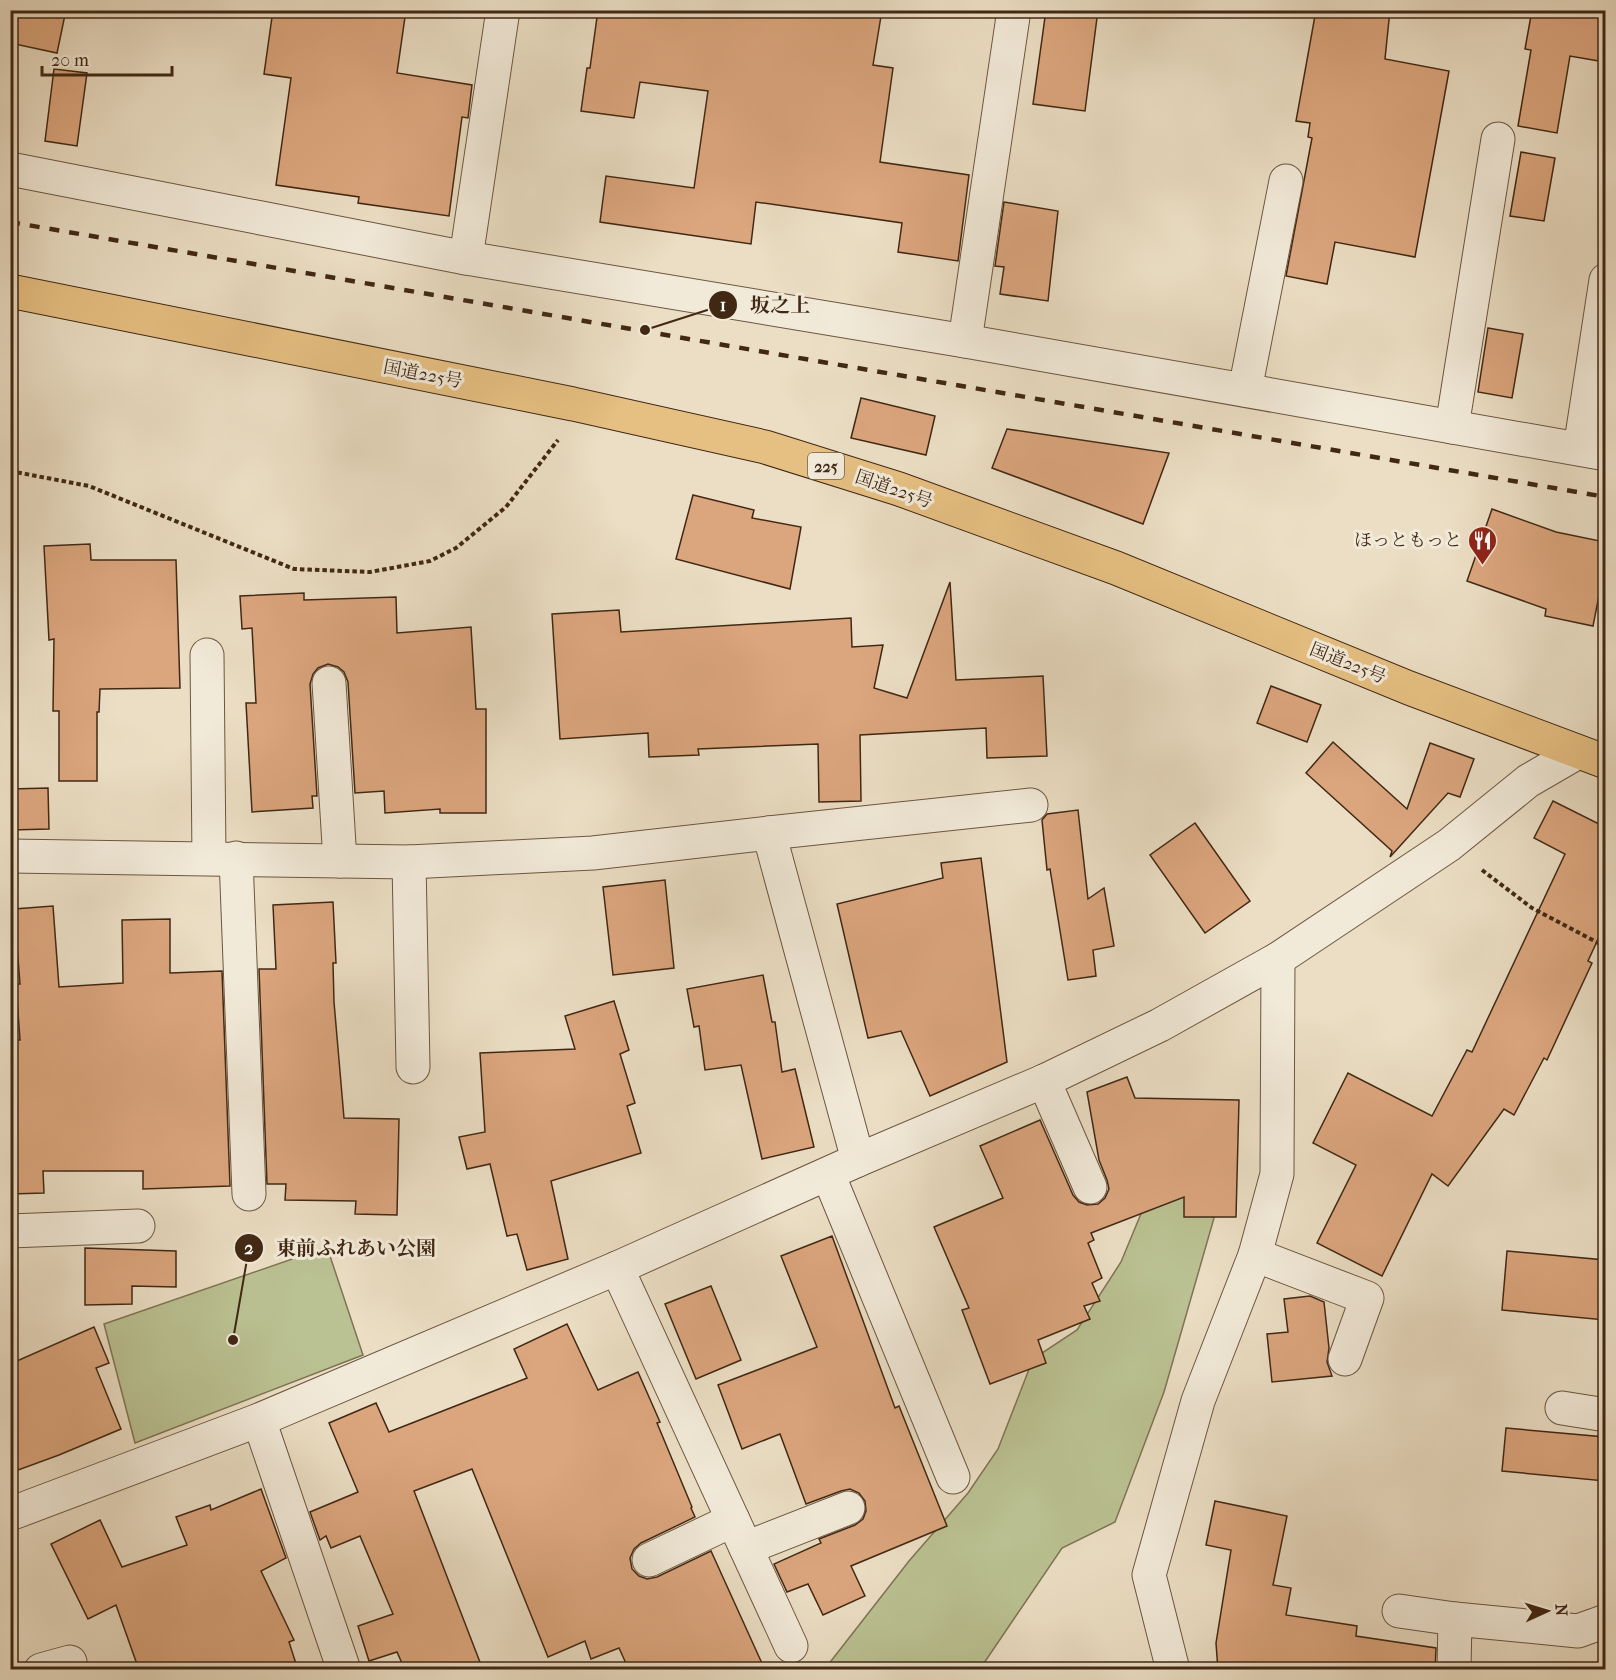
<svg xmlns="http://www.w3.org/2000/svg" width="1616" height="1680" font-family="'IM FELL French Canon','Noto Serif JP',serif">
	<rect width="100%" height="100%" fill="#ebdec4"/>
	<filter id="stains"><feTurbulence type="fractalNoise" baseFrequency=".00333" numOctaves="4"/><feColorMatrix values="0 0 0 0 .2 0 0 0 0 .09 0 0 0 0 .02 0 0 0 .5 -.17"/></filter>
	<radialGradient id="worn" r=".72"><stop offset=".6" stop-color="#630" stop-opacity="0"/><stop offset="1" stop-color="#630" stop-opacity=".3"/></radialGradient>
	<g fill="#bac192" stroke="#7e7453" stroke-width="1.5">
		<path d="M1181,1189L1214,1218L1164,1392L1115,1522L1062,1548L980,1669L824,1670L909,1561L968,1493L998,1449L1033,1359L1077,1330L1121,1262L1145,1204Z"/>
		<path d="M327,1247L363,1355L135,1443L104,1324Z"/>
	</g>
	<g fill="#dba57d" stroke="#412814" stroke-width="1.5">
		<path d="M10,10H66L57,53L10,43Z"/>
		<path d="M273,10H406L397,73L472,85L468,118L462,117L449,216L358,203L359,197L276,185L291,78L264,74Z"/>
		<path d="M598,10H882L873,65L893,68L880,162L969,175L958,261L898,252L902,223L756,202L751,244L600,222L606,176L694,188L708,91L640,82L634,118L581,111L587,68H590Z"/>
		<path d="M1046,10H1098L1085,111L1033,104Z"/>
		<path d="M1316,10H1390L1385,59L1449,71L1415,257L1335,242L1327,284L1286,276L1312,138L1308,137L1310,123L1296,121Z"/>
		<path d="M1532,10H1605V62L1570,56L1557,133L1518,126L1531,50L1525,49Z"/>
		<path d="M54,69L87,73L77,146L45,141Z"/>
		<path d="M1521,152L1555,158L1544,221L1510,216Z"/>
		<path d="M1004,202L1058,211L1048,301L1000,294L1004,267L995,266Z"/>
		<path d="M1488,328L1523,334L1512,398L1478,392Z"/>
		<path d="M861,398L935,416L926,455L851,438Z"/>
		<path d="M1007,429L1169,453L1143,524L992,468Z"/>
		<path d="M693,495L754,510L752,518L801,527L790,589L676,559Z"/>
		<path d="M1492,509L1556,532L1605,542V565L1593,626L1545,616L1546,609L1467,581Z"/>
		<path d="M90,544L91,560H176L180,688L100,689L99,712H97V781H59V711H53L54,639L49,640L44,546Z"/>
		<path d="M950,582L956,680L1043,676L1047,756L987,758L986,728L860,735L861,801L819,802L818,744L698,749L699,755L649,757L648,733L560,739L552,614L619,610L621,632L851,618L852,647L883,645L874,688L907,698Z"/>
		<path d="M304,593V600L396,597L397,633L471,627L476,709H486V813H440V809L385,813L384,791L355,793L348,682L344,672L338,667L328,664L318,668L313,674L310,684L317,796H312L313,808L252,812L246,703H256L252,628L242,629L240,596Z"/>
		<path d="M1271,686L1321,705L1307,742L1257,723Z"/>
		<path d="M1333,742L1407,809L1430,743L1474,759L1460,797L1448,793L1390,857L1392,851L1306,773Z"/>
		<path d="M48,788L49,829L10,830V789Z"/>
		<path d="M1553,801L1605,827V924L1588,961L1592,963L1547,1060L1544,1058L1514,1115L1504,1109L1448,1186L1432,1174L1382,1276L1317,1243L1356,1165L1313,1143L1348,1073L1432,1116L1467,1050L1472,1052L1565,854L1534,838Z"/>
		<path d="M1078,810L1088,899L1104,888L1114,946L1093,950L1096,976L1068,980L1050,869L1047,870L1042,820L1047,814Z"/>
		<path d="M1195,823L1250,901L1205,933L1150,855Z"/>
		<path d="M981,858L1007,1062L930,1096L901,1031L868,1038L837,904L943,878L941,863Z"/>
		<path d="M665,880L674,968L613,975L603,887Z"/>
		<path d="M333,902L336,963H333L334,1002L344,1118L399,1119L397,1215L355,1214L356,1201L285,1200L286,1184H267L259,969H276L273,905Z"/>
		<path d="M53,906L59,987L123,983L122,920L170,919V973L222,971L230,1186L143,1189V1171H43L44,1193L10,1194V1040H20L16,984H20L14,909Z"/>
		<path d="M763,975L772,1022H775L782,1072L795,1069L814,1147L762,1159L741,1065L705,1070L699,1026L694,1027L687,989Z"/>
		<path d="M614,1001L629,1050L620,1054L635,1103L627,1106L641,1153L551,1181L568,1259L527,1270L517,1234L507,1236L490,1164L467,1169L459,1137L485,1132L480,1053L575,1049L565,1016Z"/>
		<path d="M1127,1077L1135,1098L1239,1100L1236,1217H1184V1197L1091,1233L1094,1240L1088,1243L1102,1278L1092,1283L1100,1301L1084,1306L1090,1319L1038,1340L1046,1363L990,1384L962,1310L969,1308L934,1227L1003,1198L980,1146L1040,1120L1073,1195L1079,1202L1087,1205L1098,1204L1105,1198L1109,1189L1107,1180L1099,1160L1087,1092Z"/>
		<path d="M832,1236L895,1408L899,1406L947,1526L851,1566L865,1596L823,1615L808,1584L787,1592L774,1564L821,1543L819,1539L855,1525L863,1519L866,1511L865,1501L859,1493L850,1489L841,1491L806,1504L780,1434L742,1449L718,1385L817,1347L781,1256Z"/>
		<path d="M85,1248L176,1251V1287L132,1286V1304L85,1305Z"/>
		<path d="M1507,1251L1605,1260V1320L1502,1310Z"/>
		<path d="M711,1286L741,1360L696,1379L665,1304Z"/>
		<path d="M1310,1296L1324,1302L1329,1348L1327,1362L1332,1376L1272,1382L1267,1334L1288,1332L1284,1299Z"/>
		<path d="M567,1324L598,1390L638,1372L660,1422L657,1423L692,1507L691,1508L695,1517L641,1543L634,1549L630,1558L632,1569L639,1576L647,1579L657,1577L711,1551L765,1670H629L619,1648L591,1659L585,1641L548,1657L472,1469L414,1491L483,1670H405L397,1652L369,1661L358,1626L393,1614L360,1536L331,1548L326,1536L320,1540L310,1512L358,1492L329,1423L376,1403L389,1432L527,1378L514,1349Z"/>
		<path d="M94,1327L109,1363L96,1368L121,1429L59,1455L10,1473V1364Z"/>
		<path d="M1506,1428L1605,1437V1481L1502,1471Z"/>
		<path d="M261,1489L286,1558L261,1571L294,1640L289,1642L298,1670H139L116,1605L88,1619L51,1544L100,1520L122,1567L187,1545L176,1517L210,1505L211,1510Z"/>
		<path d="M1215,1501L1287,1516L1273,1585L1291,1588L1286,1615L1357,1626L1356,1636L1436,1648L1435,1670H1218L1216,1643L1231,1550L1206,1545Z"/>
	</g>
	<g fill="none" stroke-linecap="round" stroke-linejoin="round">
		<defs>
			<g id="street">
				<path d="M10,169L466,258L965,341L1606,454"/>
				<path d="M466,258L503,10"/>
				<path d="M965,341L1014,10"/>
				<path d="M1245,390L1286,181"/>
				<path d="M1452,427L1498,139"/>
				<path d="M1580,449L1606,280"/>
				<path d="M207,655L209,858"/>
				<path d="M329,683L340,861"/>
				<path d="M769,833L1031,805"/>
				<path d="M10,856L409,862L593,853L769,833L858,1160"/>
				<path d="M236,858L249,1194"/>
				<path d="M409,862L413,1067"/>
				<path d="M1044,1081L1090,1187"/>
				<path d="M828,1174L953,1477"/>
				<path d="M10,1231L138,1226"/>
				<path d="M1255,1255L1367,1298L1345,1359"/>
				<path d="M617,1268L791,1646"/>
				<path d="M1562,1408L1606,1415"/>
				<path d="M259,1420L344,1670"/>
				<path d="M10,1514L259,1420L617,1268L858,1160L1044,1081L1160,1025L1278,959L1449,845L1528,781L1578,752"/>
				<path d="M746,1548L848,1508"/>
				<path d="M649,1560L733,1520"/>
				<path d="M1399,1611L1455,1619"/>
				<path d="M41,1670L70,1662"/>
				<path d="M1173,1670L1149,1575L1198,1401L1255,1255L1277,1174L1278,959"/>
				<path d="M1454,1670L1455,1619L1578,1631L1606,1621"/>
			</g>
			<path id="highway" d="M10,291L573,404L765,447L899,489L1116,568L1409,688L1606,762"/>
		</defs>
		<use href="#street" stroke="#6c5640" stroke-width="35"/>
		<use href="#highway" stroke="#412814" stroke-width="35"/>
		<g stroke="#412814" stroke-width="4" stroke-dasharray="4.5 3" stroke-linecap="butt">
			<path d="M10,471L89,486L294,569L370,572L430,561L456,548L506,507L558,440"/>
			<path d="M1482,870L1532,908L1606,947"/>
		</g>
		<use href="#street" stroke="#f2ead9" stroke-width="33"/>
		<use href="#highway" stroke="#e6bf82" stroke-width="33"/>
		<path stroke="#412814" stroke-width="4.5" stroke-dasharray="10 10" stroke-linecap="butt" d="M10,222L1606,497"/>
	</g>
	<defs>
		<symbol id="restaurant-pin" viewBox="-11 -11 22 30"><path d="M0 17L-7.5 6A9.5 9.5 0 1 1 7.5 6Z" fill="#8f2418" stroke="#f2ead9"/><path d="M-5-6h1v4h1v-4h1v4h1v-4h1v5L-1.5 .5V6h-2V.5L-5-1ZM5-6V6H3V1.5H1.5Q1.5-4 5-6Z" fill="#fff"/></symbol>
	</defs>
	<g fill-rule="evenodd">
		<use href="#restaurant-pin" x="1466" y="524" width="33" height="45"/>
	</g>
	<g text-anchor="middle" stroke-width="6" stroke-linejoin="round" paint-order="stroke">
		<rect fill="#f2ead9" stroke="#76624f" stroke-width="1.5" x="808" y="453" width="36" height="26" rx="4.5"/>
		<g font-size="16" font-weight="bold" fill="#412814">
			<text x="826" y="472">225</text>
		</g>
		<g font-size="18" fill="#412814" stroke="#f2ead9">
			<text transform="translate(423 374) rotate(11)" y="6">国道225号</text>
			<text transform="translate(894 489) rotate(19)" y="6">国道225号</text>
			<text transform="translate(1348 663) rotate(22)" y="6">国道225号</text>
		</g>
		<g font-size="18" fill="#412814" stroke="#f2ead9" text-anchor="end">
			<text x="1462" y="546">ほっともっと</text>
		</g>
	</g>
	<path fill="none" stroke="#412814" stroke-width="2" d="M645 330L723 305M233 1340L249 1248"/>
	<g fill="#412814" stroke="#f2ead9" stroke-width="2">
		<circle cx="645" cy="330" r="6"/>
		<circle cx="233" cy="1340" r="6"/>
		<circle cx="723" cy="305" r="15"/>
		<circle cx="249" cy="1248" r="15"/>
	</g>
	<g font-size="18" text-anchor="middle" font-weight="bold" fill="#fff">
		<text x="723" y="311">1</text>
		<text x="249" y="1254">2</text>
	</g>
	<g font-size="20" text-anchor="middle" font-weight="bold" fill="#412814" stroke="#f2ead9" stroke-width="6" stroke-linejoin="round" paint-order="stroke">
		<text x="780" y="312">坂之上</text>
		<text x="356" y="1255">東前ふれあい公園</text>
	</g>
	<rect width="1616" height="1680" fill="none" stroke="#ebdec4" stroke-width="36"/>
	<rect x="12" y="12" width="1592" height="1656" fill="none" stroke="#412814" stroke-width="3"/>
	<rect x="18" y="18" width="1580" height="1644" fill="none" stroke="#412814" stroke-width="1.5"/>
	<g transform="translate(1547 1611) rotate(86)" stroke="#f2ead9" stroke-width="4.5" paint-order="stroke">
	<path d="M0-4.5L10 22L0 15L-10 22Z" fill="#412814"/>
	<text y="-9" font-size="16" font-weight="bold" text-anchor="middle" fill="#412814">N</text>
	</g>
	<path d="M42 66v9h130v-9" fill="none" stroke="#412814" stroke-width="3"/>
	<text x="51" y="66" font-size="18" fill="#412814" stroke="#f2ead9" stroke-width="4.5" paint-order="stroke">20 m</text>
	<rect width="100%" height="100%" filter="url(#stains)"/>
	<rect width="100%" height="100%" fill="url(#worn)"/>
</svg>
